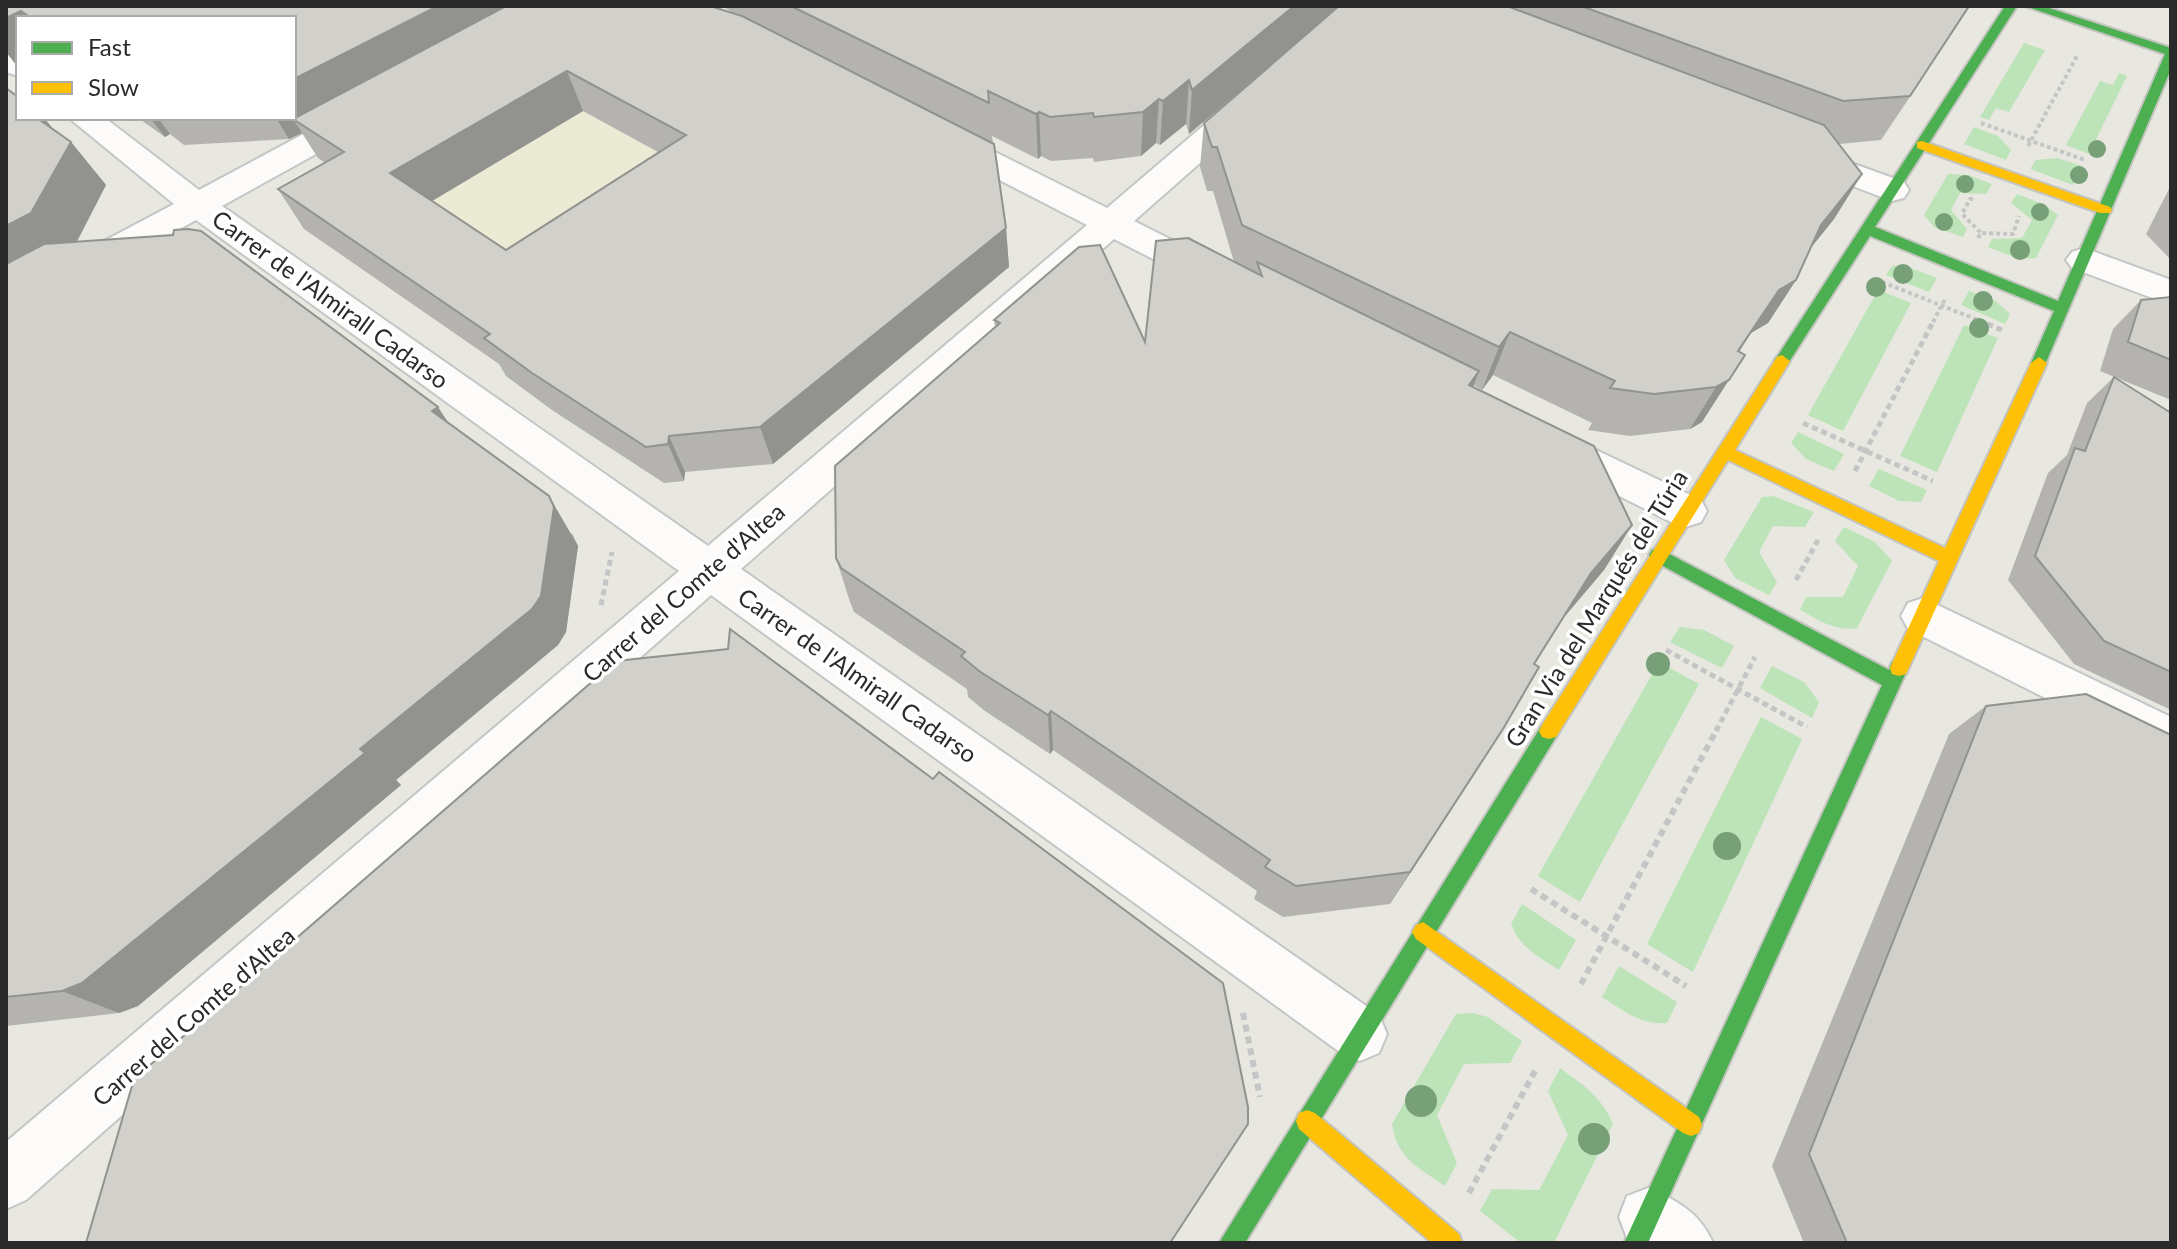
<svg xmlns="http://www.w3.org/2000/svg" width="2177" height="1249" font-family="Lato,sans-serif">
	<rect width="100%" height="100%" fill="#e8e7e0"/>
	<path fill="#ebead4" d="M569,103L754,206L512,373L304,229Z"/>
	<g fill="#bde4b9">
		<path d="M2024,43L2045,50L2009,112L1996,108L1989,120L1980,117Z"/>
		<path d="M2119,73L2127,76L2089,154L2066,145L2100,81L2113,85Z"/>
		<path d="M1974,127L1998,136L2011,150L2006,160L1964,144Z"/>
		<path d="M2057,158L2082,166L2073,185L2030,169L2036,160Z"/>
		<path d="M1948,174L1968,175L1992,184L1986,194L1960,193L1951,210L1967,229L1963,237L1934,227L1924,215Z"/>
		<path d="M2017,194L2043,204L2058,215L2036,258L2019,259L1988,247L1992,239L2022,238L2032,220L2011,203Z"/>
		<path d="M1903,265L1937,278L1929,292L1886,275L1892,266Z"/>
		<path d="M1878,290L1911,303L1843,431L1808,415Z"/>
		<path d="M1969,291L1996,301L2010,314L2005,324L1961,305Z"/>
		<path d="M1964,325L1998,338L1937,472L1900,456Z"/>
		<path d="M1798,432L1844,454L1834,471L1806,459L1791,443Z"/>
		<path d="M1879,469L1927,490L1921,502L1899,501L1869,486Z"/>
		<path d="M1773,496L1814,512L1805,527L1773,526L1759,552L1777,582L1769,595L1735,578L1724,560L1762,497Z"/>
		<path d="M1844,527L1875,542L1892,561L1857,628C1835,632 1819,620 1800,610L1806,597H1843L1858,566L1835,541Z"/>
		<path d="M1680,627L1704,630L1734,646L1722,668L1670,642Z"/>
		<path d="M1659,662L1699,684L1580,902L1538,876Z"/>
		<path d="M1772,666L1804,682L1819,702L1812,718L1760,688Z"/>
		<path d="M1761,717L1802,739L1693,972L1647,944Z"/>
		<path d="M1522,904L1576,940L1559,970C1538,956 1520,948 1511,924Z"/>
		<path d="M1619,966L1677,1002L1667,1023C1640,1025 1624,1011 1602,997Z"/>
		<path d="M1472,1013L1488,1017L1522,1041L1510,1063L1464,1064L1437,1115L1457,1163L1445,1186C1417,1166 1398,1160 1392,1124L1456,1014Z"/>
		<path d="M1560,1068C1583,1085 1602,1097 1613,1124L1554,1243H1521L1480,1211L1492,1189L1539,1190L1568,1135L1548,1091Z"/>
	</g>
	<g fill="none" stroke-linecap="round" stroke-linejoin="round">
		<defs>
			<g id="street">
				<path d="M6,48L18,52V76L6,72Z"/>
				<path d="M1248,95L1259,97L1264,104L1259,111L1134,221L1220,264L1225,272L1220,280L1207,284L1194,280L1114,239L741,569L1379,1015L1387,1034L1379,1053L1360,1061L1341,1053L711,595L26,1200L6,1209V1142L679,571L196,220L19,318L6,322V293L174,204L69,118H105L199,190L350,109L361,106L372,109L377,116L372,123L222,206L708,546L1087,225L933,146L928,139L933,132L944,129L955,132L1107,208L1237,97Z"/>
				<path d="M1804,146L1904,182L1909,190L1904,198L1892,201L1792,163L1788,156L1792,149Z"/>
				<path d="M2084,248L2171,280V305L2072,268L2066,260L2072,252Z"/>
				<path d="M1552,429L1701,500L1707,511L1701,522L1686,527L1671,522L1538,455L1532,444L1538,433Z"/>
				<path d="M1923,598L2171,717V761L1908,629L1901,616L1908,603Z"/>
				<path d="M1648,1188C1677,1200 1700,1213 1713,1243H1634L1627,1238L1619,1217L1627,1196Z"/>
			</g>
			<g id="fast">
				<path d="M2005,6H2017L1875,227L2058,301L2165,54L2025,6H2043L2171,48V69L2044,367H2034L2031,363L2054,311L1870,236L1787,365H1777L1774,361L1777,357Z"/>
				<path d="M1658,548L1889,670L1892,662L1899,660L1906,662L1908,668L1648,1243H1624L1882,685L1652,560L1649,555L1652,550Z"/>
				<path d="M1549,723L1556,725L1559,731L1556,737L1245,1243H1219L1542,725Z"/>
			</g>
			<g id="slow">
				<path d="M1922,141L2110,207L2112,210L2110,213H2100L1917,148V142Z"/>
				<path d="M1782,355L1790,361L1735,450L1945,548L2031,363L2039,357L2047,363L1906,674L1899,676L1892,674L1890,668L1939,561L1728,460L1556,737L1549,739L1542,737L1539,731L1542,725L1777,357Z"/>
				<path d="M1423,922L1699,1117L1702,1125L1699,1133L1691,1136L1683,1133L1416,939L1412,932L1416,925Z"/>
				<path d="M1307,1110L1315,1113L1459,1234L1462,1243H1432L1299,1129L1296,1121L1299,1113Z"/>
			</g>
		</defs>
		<use href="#street" stroke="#c6c5c5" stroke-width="4"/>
		<use href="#fast" stroke="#c4c4c1" stroke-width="4"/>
		<use href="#slow" stroke="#c4c4c1" stroke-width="4"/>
		<g stroke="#c6c5c5" stroke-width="4" stroke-dasharray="4 3" stroke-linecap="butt">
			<path d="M1981,123L2085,160"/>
			<path d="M2028,146L2077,56"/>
			<path d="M1973,199H1970L1962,214L1981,233"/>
			<path d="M1978,238L1981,233L2013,234L2019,216"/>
			<path d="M1882,282L1983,322"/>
			<path d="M1933,322L1945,299"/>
		</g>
		<g stroke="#c6c5c5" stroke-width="5" stroke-dasharray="6 4" stroke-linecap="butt">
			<path d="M1978,320L2002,330"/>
			<path d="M1803,423L1933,481"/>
			<path d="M1855,471L1934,320"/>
			<path d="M1796,580L1818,540"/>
			<path d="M601,605L612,552"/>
			<path d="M1666,650L1807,727"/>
			<path d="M1716,731L1755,657"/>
		</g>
		<g stroke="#c6c5c5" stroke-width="6" stroke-dasharray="7 5" stroke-linecap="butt">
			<path d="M1531,889L1686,986"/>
			<path d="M1581,984L1717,729"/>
			<path d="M1243,1013L1260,1097"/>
			<path d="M1469,1193L1535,1071"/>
		</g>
		<use href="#street" fill="#fcfbfa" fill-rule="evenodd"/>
		<use href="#fast" fill="#4caf50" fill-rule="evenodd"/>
		<use href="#slow" fill="#ffc107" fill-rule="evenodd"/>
	</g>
	<g fill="#77a079">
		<circle cx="2097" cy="149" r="9"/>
		<circle cx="2079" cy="175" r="9"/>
		<circle cx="1965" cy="184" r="9"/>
		<circle cx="2040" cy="212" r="9"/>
		<circle cx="1944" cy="222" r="9"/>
		<circle cx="2020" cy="250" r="10"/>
		<circle cx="1903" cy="274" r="10"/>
		<circle cx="1876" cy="287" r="10"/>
		<circle cx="1983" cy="301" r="10"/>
		<circle cx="1979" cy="328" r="10"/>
		<circle cx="1658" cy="664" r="12"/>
		<circle cx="1727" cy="846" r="14"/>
		<circle cx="1421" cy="1101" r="16"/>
		<circle cx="1594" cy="1139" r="16"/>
	</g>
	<g fill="#b4b3af" fill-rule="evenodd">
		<path d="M6,6L714,8L735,14L722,6H1970L1881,140L1839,144L1862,174L1834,219L1811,247L1796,280L1768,323L1751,333L1739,352L1702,422L1690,429L1630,436L1588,430L1592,423L1493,375L1482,390L1474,385L1473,387L1632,525L1604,570L1565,616L1534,664L1479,767L1390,904L1283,917L1254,899L1257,891L1053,750L1050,754L985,711L968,697L967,689L854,612L850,602L836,558L995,327L994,320L1145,342L1234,262L1213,191H1207L1200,167L1204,123L1275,61L1189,134L1186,124L1160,145L1156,143L1141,156L1094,162L1093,158L1051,161L1041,156L1038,159L992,136L1006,228L1009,267L773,464L685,472L684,481L664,483L552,410L506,376L499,364L304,229L278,189L325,163L318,158L302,133L289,139L184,145L170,134L165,137L138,118H294V18H18V67L6,52ZM583,111L658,152L506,250L432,201Z"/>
		<path d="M6,88L18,118H44L54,130L71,142L106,185L77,242L449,424L573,535L578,546L566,632L558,645L396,780L401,785L138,1006L119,1013L6,1026Z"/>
		<path d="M2171,185V260L2146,234Z"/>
		<path d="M2171,297V400L2100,371L2113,329L2141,300Z"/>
		<path d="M2114,377L2171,413V710L2074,664L2008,580L2048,473L2067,455L2087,403Z"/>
		<path d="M1986,706L2171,1243H1804L1772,1166L1949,734Z"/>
	</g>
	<g fill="#92928e">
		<path d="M438,6H522L520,16L309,129L293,119L302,133L289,139L276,118H294V79Z"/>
		<path d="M1294,6H1340L1189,134L1192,90Z"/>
		<path d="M1969,6H1970L1881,140L1910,96Z"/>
		<path d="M21,11L26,18H18V67L6,52V18Z"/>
		<path d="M567,71L583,111L412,213L390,173Z"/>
		<path d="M1189,80L1186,124L1160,145L1163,101Z"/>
		<path d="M1159,99L1156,143L1141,156L1143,112Z"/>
		<path d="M1039,112L1041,156L1038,159L1036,114Z"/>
		<path d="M36,118H44L68,147L71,142L106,185L69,256L6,290V226Z"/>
		<path d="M150,118H158L170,134L165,137Z"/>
		<path d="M1862,174L1834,219L1794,269L1821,225Z"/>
		<path d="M1006,228L1009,267L773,464L760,427Z"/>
		<path d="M1796,280L1768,323L1751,333L1711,394L1779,290Z"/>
		<path d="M1510,332L1493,375L1482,390L1499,347Z"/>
		<path d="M1479,371L1461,419L1469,385Z"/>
		<path d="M1729,380L1702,422L1690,429L1716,387Z"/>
		<path d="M438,407L465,448L432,411Z"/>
		<path d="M669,436L685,472L684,481L668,444Z"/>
		<path d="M549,496L578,546L566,632L558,645L396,780L401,785L138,1006L119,1013L62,991L360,749Z"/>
		<path d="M1632,525L1604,570L1565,616L1591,573Z"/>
		<path d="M1051,711L1053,750L1050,754L1048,715Z"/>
		<path d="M1503,729L1479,767L1390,904L1410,872Z"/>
	</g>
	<g fill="#d1d0cb" stroke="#92928e" stroke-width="2" fill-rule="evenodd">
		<path d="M6,6H438L294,79V18H31L21,11L6,18Z"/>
		<path d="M506,6H710L742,16L994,144L1006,228L760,427L669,436L668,444L646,447L532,373L484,338L490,334L278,189L344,152L293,119ZM567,71L686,135L506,250L390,173Z"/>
		<path d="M791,6H1294L1192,90L1189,80L1163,101L1159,99L1143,112L1094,117L1093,113L1050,117L1039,112L1036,114L988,91L989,103Z"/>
		<path d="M1339,6H1507L1824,125L1862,174L1821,225L1796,280L1779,290L1738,351L1745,355L1729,380L1716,387L1654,394L1610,388L1615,381L1510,332L1499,347L1242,225L1217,147H1212L1204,123Z"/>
		<path d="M1581,6H1969L1910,96L1843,101Z"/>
		<path d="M6,88L18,97V118H37L71,142L31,213L6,226Z"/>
		<path d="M188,229L201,231L438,407L432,411L549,496L554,507L541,596L532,609L360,749L365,753L82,983L62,991L6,997V264L44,244L173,235L174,230Z"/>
		<path d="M1188,238L1262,276L1257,262L1479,371L1469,385L1594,446L1632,525L1591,573L1534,664L1539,667L1503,729L1410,872L1296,886L1265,867L1270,860L1134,767L1051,711L1048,715L979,671L961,656L965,652L841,568L836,558L835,466L1000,323L994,320L1079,247L1100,245L1145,342L1156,241Z"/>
		<path d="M2171,297V360L2128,342L2141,300Z"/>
		<path d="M2114,377L2171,413V672L2104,641L2035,556L2075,448L2085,451Z"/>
		<path d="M730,629L933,779L939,772L1223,983L1248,1107V1124L1170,1243H86L134,1079L616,661L728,649Z"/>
		<path d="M2086,694L2171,735V1243H1847L1809,1154L1986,706Z"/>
	</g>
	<g text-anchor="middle" stroke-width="7" stroke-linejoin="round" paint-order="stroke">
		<g font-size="24" fill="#2a2a2a" stroke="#fff">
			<text transform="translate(330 300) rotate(36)" y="8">Carrer de l'Almirall Cadarso</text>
			<text transform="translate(684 593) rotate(-41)" y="8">Carrer del Comte d'Altea</text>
			<text transform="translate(1597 609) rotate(-58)" y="8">Gran Via del Marqués del Túria</text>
			<text transform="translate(857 676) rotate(35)" y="8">Carrer de l'Almirall Cadarso</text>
			<text transform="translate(194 1017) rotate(-41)" y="8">Carrer del Comte d'Altea</text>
		</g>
	</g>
	<rect width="2177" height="1249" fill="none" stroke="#2a2a2a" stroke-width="16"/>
	<rect x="16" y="16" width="280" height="104" fill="#ffffff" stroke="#aaaaaa" stroke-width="2"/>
	<rect x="32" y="42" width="40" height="12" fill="#4caf50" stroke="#aaaaaa" stroke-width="2"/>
	<text x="88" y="56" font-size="24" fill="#2a2a2a">Fast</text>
	<rect x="32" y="82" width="40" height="12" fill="#ffc107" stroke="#aaaaaa" stroke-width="2"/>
	<text x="88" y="96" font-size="24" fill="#2a2a2a">Slow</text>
</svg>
